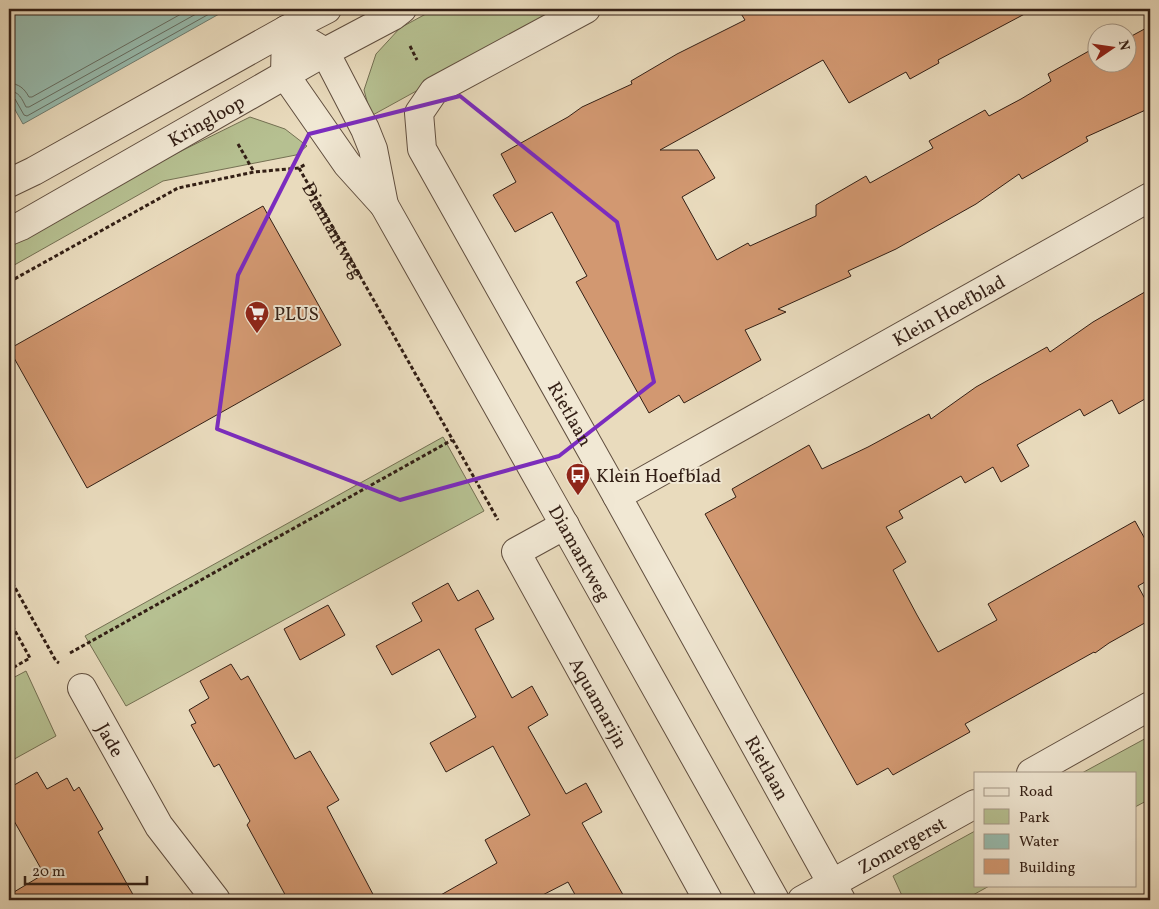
<svg xmlns="http://www.w3.org/2000/svg" width="1159" height="909" font-family="Vollkorn,serif">
	<rect width="100%" height="100%" fill="#e9dbbd"/>
	<filter id="stains"><feTurbulence type="fractalNoise" baseFrequency=".004" numOctaves="4"/><feColorMatrix values="0 0 0 0 .2 0 0 0 0 .09 0 0 0 0 .02 0 0 0 .5 -.17"/></filter>
	<radialGradient id="worn" r=".72"><stop offset=".6" stop-color="#630" stop-opacity="0"/><stop offset="1" stop-color="#630" stop-opacity=".3"/></radialGradient>
	<g fill="#b6c091" stroke="#747053">
		<path d="M435,9H565L371,116L364,90L376,54L400,28Z"/>
		<path d="M250,117L285,129L307,146L296,155L163,181L9,268V246L173,155Z"/>
		<path d="M443,437L484,511L126,706L85,636Z"/>
		<path d="M26,671L56,736L9,762V680Z"/>
		<path d="M1150,736V799L1135,807V773H1082Z"/>
		<path d="M975,831V885H991L964,900H904L893,876Z"/>
	</g>
	<path fill="#97bbae" stroke="#6f7d71" d="M9,9H228L23,124L9,99Z"/>
	<g fill="none" stroke-linecap="round" stroke-linejoin="round">
		<g stroke="#656d62" stroke-width="1">
			<path d="M9,83C19,84 24,88 29,97H32L190,9"/>
			<path d="M9,91C19,91 22,99 26,107H29L205,9"/>
			<path d="M9,97L15,99L24,115L27,116L218,9"/>
		</g>
	</g>
	<g fill="#d29871" stroke="#331f15">
		<path d="M738,9H1034L938,60L939,63L910,79L906,72L849,103L823,60L660,150H698L715,178L682,197L717,260L748,243L750,246L816,216V205L866,176L870,183L933,148L929,141L985,110L989,116L1021,99L1051,81L1048,74L1096,47V62H1126V39L1150,26V108L1086,137L1088,141L1022,179L1019,174L976,204L896,249L848,271L851,276L778,309L786,312L745,330L761,360L684,403L679,395L649,413L576,282L587,276L552,212L515,232L493,195L516,182L501,154L568,117L582,107L632,84L631,81L677,54L745,20Z"/>
		<path d="M263,206L341,345L87,488L9,349Z"/>
		<path d="M1150,289V396L1119,414L1112,400L1084,416L1080,409L1017,445L1029,466L1001,482L993,467L965,483L961,476L899,511L903,518L886,527L906,562L893,570L917,615L938,652L997,620L988,604L1135,521L1150,548V579L1138,586L1150,608V620L1109,643L1095,653L1094,652L965,724L970,732L893,775L888,768L857,785L705,514L736,497L732,489L809,445L822,469L868,447L929,414L931,419L976,387L1047,347L1050,352L1093,322Z"/>
		<path d="M448,583L458,601L478,590L494,619L475,629L512,698L532,686L548,715L528,727L566,794L586,783L602,812L582,823L626,900H578L568,882L533,900H432L497,863L485,840L530,815L493,746L446,772L430,743L476,717L439,649L392,675L376,646L422,621L412,603Z"/>
		<path d="M328,605L345,635L300,660L284,629Z"/>
		<path d="M231,664L241,680L248,676L295,759L310,751L339,800L327,807L376,900H288L247,825L250,821L219,764L214,767L191,725L196,723L189,710L209,698L200,681Z"/>
		<path d="M37,772L47,789L67,778L74,791L79,787L103,829L98,832L136,900H9V895L44,874L9,812V788Z"/>
	</g>
	<g fill="none" stroke-linecap="round" stroke-linejoin="round">
		<defs>
			<g id="minor">
				<path id="s2" d="M586,9L434,91L419,113L422,149L617,496L841,900"/>
				<path id="s3" d="M617,496L1150,197"/>
				<path id="s4" d="M565,525L516,552L708,900"/>
				<path id="s5" d="M82,688L159,826L216,900"/>
				<path d="M1031,773L1150,706"/>
				<path id="s6" d="M802,900L975,804"/>
			</g>
			<g id="tertiary">
				<path id="s7" d="M286,30L285,75L347,164L384,205L555,508L775,900"/>
				<path d="M310,43L325,52L365,129L373,149L384,205"/>
				<path d="M9,183L34,171L286,30L327,9"/>
				<path id="s8" d="M9,231L21,226L325,52L393,16L402,9"/>
			</g>
		</defs>
		<use href="#minor" stroke="#604e3f" stroke-width="30"/>
		<use href="#tertiary" stroke="#604e3f" stroke-width="30"/>
		<g stroke="#331f15" stroke-width="3" stroke-dasharray="4 2.5" stroke-linecap="butt">
			<path d="M410,46L417,60"/>
			<path d="M238,144L254,172"/>
			<path id="s1" d="M299,168L498,520"/>
			<path d="M9,282L178,188L254,172L299,168L306,164"/>
			<path d="M9,577L56,661L59,663"/>
			<path d="M9,620L30,658L9,670"/>
			<path d="M70,653L452,440"/>
		</g>
		<use href="#minor" stroke="#f1e8d4" stroke-width="28"/>
		<use href="#tertiary" stroke="#f1e8d4" stroke-width="28"/>
	</g>
	<path fill="none" stroke="#7b2cbf" stroke-width="4" stroke-linejoin="round" d="M460,96L617,222L654,382L559,456L400,500L217,429L238,275L309,134Z"/>
	<defs>
		<symbol id="supermarket-pin" viewBox="-11 -11 22 30"><path d="M0 17L-7.5 6A9.5 9.5 0 1 1 7.5 6Z" fill="#8f2418" stroke="#f1e8d4"/><path d="M-6-5.5h2.5l.6 2H6L4.5 2H-2.5L-4.4-4H-6ZM-1.5 3.2a1.3 1.3 0 1 0 .1 0ZM3 3.2a1.3 1.3 0 1 0 .1 0Z" fill="#fff"/></symbol>
		<symbol id="bus-pin" viewBox="-11 -11 22 30"><path d="M0 17L-7.5 6A9.5 9.5 0 1 1 7.5 6Z" fill="#8f2418" stroke="#f1e8d4"/><path d="M-5-6H5V4H4V6H2V4H-2V6H-4V4H-5ZM-3.5-4V0h7V-4ZM-3.5 1.2v1.5H-2V1.2ZM2 1.2v1.5H3.5V1.2Z" fill="#fff"/></symbol>
	</defs>
	<g fill-rule="evenodd">
		<use href="#supermarket-pin" x="243" y="299" width="28" height="38"/>
		<use href="#bus-pin" x="564" y="461" width="28" height="38"/>
	</g>
	<g text-anchor="middle" stroke-width="4" stroke-linejoin="round" paint-order="stroke">
		<g font-size="19" fill="#331f15" stroke="#f1e8d4">
			<text dy="7" stroke="none"><textPath href="#s8" startOffset="226">Kringloop</textPath></text>
			<text dy="7" stroke="none"><textPath href="#s1" startOffset="71">Diamantweg</textPath></text>
			<text dy="7" stroke="none"><textPath href="#s3" startOffset="380">Klein Hoefblad</textPath></text>
			<text dy="7" stroke="none"><textPath href="#s2" startOffset="539">Rietlaan</textPath></text>
			<text dy="7" stroke="none"><textPath href="#s7" startOffset="608">Diamantweg</textPath></text>
			<text dy="7" stroke="none"><textPath href="#s4" startOffset="228">Aquamarijn</textPath></text>
			<text dy="7" stroke="none"><textPath href="#s5" startOffset="59">Jade</textPath></text>
			<text dy="7" stroke="none"><textPath href="#s2" startOffset="944">Rietlaan</textPath></text>
			<text dy="7" stroke="none"><textPath href="#s6" startOffset="114">Zomergerst</textPath></text>
		</g>
		<g font-size="19" fill="#331f15" stroke="#f1e8d4" text-anchor="start">
			<text x="274" y="320">PLUS</text>
			<text x="596" y="482">Klein Hoefblad</text>
		</g>
	</g>
	<rect width="1159" height="909" fill="none" stroke="#e9dbbd" stroke-width="30"/>
	<rect x="10" y="10" width="1139" height="889" fill="none" stroke="#331f15" stroke-width="2.5"/>
	<rect x="15" y="15" width="1129" height="879" fill="none" stroke="#331f15"/>
	<rect x="974" y="772" width="162" height="115" fill="#f1e8d4" stroke="#a59888"/>
	<rect x="984" y="788" width="25" height="8" fill="#f1e8d4" stroke="#a59888"/>
	<text x="1019" y="796" font-size="15" fill="#331f15">Road</text>
	<rect x="984" y="809" width="25" height="15" fill="#b6c091" stroke="#a59888"/>
	<text x="1019" y="822" font-size="15" fill="#331f15">Park</text>
	<rect x="984" y="834" width="25" height="15" fill="#97bbae" stroke="#a59888"/>
	<text x="1019" y="846" font-size="15" fill="#331f15">Water</text>
	<rect x="984" y="859" width="25" height="15" fill="#d29871" stroke="#a59888"/>
	<text x="1019" y="872" font-size="15" fill="#331f15">Building</text>
	<g transform="translate(1112 48) rotate(77)"><circle r="24" fill="#f1e8d4" stroke="#a59888"/>
	<path d="M0-4L9 19L0 12L-9 19Z" fill="#8f2418"/>
	<text y="-8" font-size="14" font-weight="bold" text-anchor="middle" fill="#331f15">N</text>
	</g>
	<path d="M25 876v8h122v-8" fill="none" stroke="#331f15" stroke-width="2.5"/>
	<text x="32" y="876" font-size="15" fill="#331f15" stroke="#f1e8d4" stroke-width="4" paint-order="stroke">20 m</text>
	<rect width="100%" height="100%" filter="url(#stains)"/>
	<rect width="100%" height="100%" fill="url(#worn)"/>
</svg>
